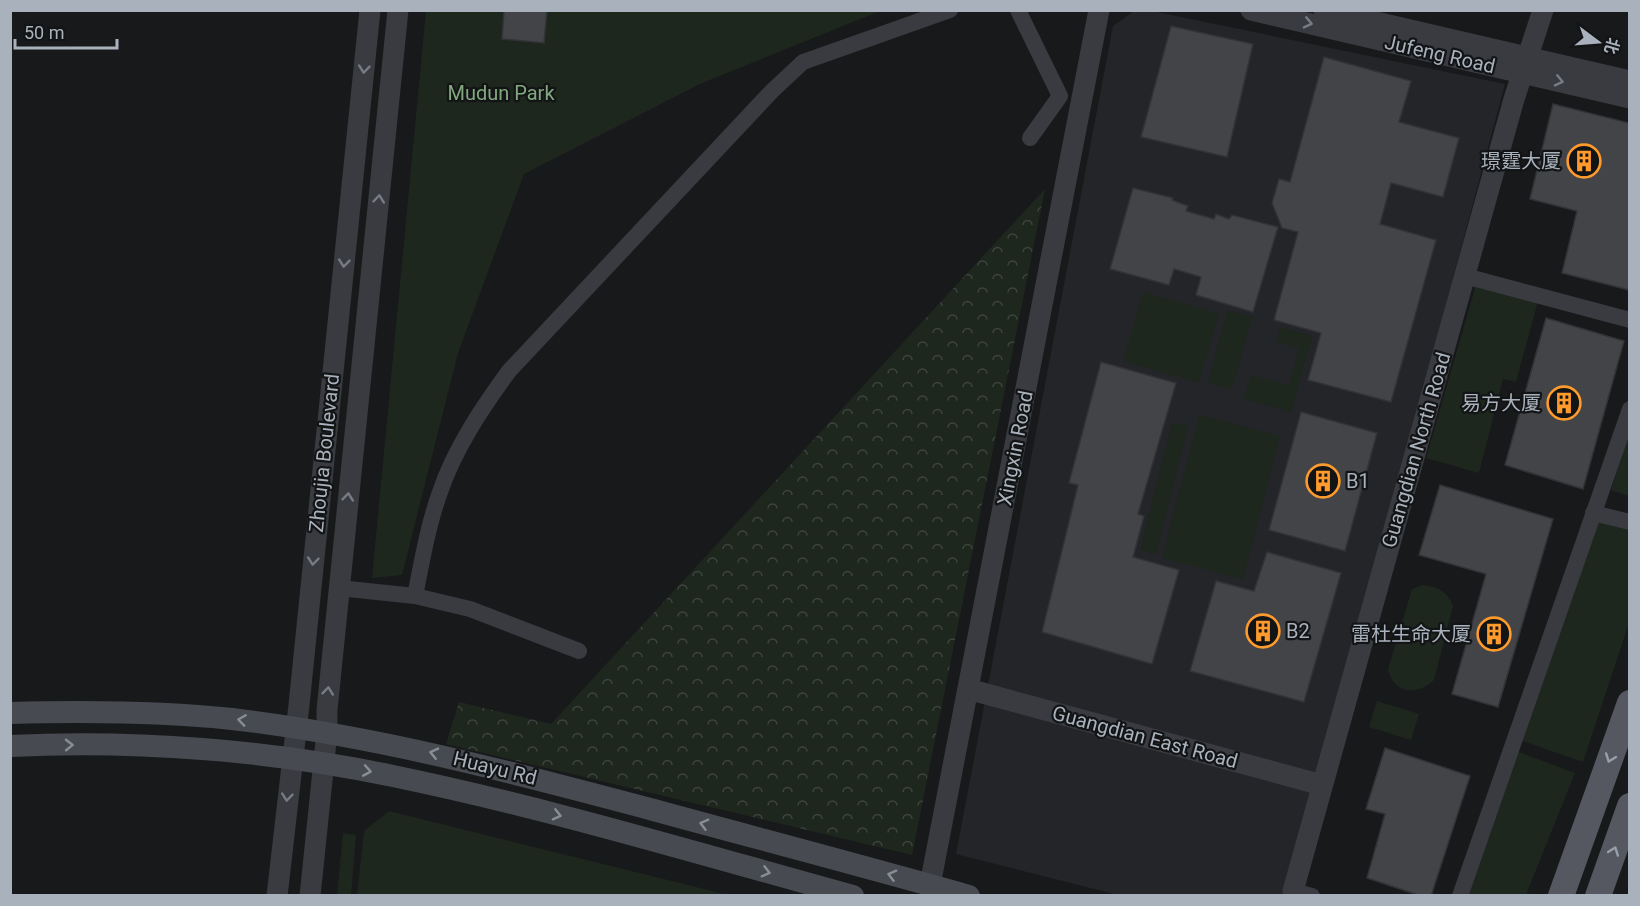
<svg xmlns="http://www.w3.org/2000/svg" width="1640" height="906" font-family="Roboto,'Noto Sans SC',sans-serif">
	<defs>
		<pattern id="forest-crowns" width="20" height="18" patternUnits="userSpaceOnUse" patternTransform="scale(1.5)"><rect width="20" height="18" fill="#1e271e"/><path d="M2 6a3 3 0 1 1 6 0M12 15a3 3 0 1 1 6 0" fill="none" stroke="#3c443d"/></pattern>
	</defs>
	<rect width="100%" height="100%" fill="#18191b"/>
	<path fill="#242528" d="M1134,11H1152L1505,84L1288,895H1118L956,854L1113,26Z"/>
	<g fill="#1e271e">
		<path d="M426,11H880L700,84L524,174L458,353L402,575L372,578Z"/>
		<path d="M1476,285L1538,301L1516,382L1503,379L1479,473L1426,458Z"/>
		<path d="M1143,292L1219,314L1199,383L1123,361Z"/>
		<path d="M1227,310L1252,317L1232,389L1208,383Z"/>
		<path d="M1280,327L1312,336L1291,412L1244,399L1251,375L1289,385L1299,348L1276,341Z"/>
		<path d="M1199,415L1280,436L1243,579L1162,558Z"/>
		<path d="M1172,423L1188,426L1156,554L1140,550Z"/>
		<path d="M1629,433V496L1611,490Z"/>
		<path d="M1597,518L1629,529V623L1583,762L1520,740Z"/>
		<path d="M1422,585C1438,587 1447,591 1453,606L1434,680C1417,696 1393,694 1388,669L1412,589Z"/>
		<path d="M1377,701L1419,714L1411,740L1369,727Z"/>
		<path d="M1516,751L1575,773L1526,895L1467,896Z"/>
		<path d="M389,811L728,895H357L364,831Z"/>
		<path d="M343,833L356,835L351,895H337Z"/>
	</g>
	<path fill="url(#forest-crowns)" d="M1045,189L912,855L446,744L459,702L551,724Z"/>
	<g fill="#424448" stroke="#323337" stroke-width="1.5">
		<path d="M504,10H547L544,43L502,39Z"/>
		<path d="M1171,26L1253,44L1227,157L1141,137Z"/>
		<path d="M1324,57L1411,81L1399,122L1459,138L1443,197L1391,183L1380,224L1436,240L1391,402L1308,380L1321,333L1274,320L1298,232L1282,228L1272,203L1279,179L1290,182Z"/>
		<path d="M1553,104L1629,123V290L1562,273L1577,211L1530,199Z"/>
		<path d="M1133,188L1173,198L1172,200L1188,206L1186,211L1214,219L1216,214L1229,219L1232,215L1278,227L1253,312L1196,295L1201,277L1174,269L1169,285L1110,269Z"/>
		<path d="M1546,318L1624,341L1583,489L1505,465Z"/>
		<path d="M1101,362L1176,383L1138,514L1144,516L1133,557L1179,570L1152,664L1042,632L1078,485L1069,483Z"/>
		<path d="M1301,412L1377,433L1345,551L1269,530Z"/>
		<path d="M1440,485L1553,519L1498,707L1452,694L1486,574L1419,555Z"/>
		<path d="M1267,552L1341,573L1304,702L1190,671L1216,581L1254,591Z"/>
		<path d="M1385,748L1470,776L1431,896H1421L1367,878L1385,814L1366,809Z"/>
	</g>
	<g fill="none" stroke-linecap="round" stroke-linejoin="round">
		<g stroke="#393b40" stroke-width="16">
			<path d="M1018,10L1060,96L1030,138"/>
			<path d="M1465,276L1630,320"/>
			<path d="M1593,513L1630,522"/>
			<path d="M339,588L415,596L470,609L579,651"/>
			<path d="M415,596C422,561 428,525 440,492C455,448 482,408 509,371L772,91L803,62L950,10"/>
			<path d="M1293,891L1312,896"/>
			<path d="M1460,896L1630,409"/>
		</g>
		<g stroke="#393b40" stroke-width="21">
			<path d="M1251,10L1630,98"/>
			<path d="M1324,10L1630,81"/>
			<path d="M968,689L1322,785"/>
			<path d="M930,885L1099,10"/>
			<path d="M1293,891L1514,99L1543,10"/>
			<path d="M277,896L299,705L370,10"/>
			<path d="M310,896L327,732V710L398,10"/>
		</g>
		<g stroke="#474a50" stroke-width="22">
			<path d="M10,713C84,711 158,711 232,719C376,736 511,772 650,809C756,838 863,866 969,896"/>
			<path d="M10,746C136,740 270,750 393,776C548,808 700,854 853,896"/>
		</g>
		<g stroke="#555860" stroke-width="26">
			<path d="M1561,896L1630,703"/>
			<path d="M1598,896L1630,806"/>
		</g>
	</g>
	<defs><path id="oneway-chevron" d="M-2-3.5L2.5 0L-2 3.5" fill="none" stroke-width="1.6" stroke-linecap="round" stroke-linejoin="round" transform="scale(1.5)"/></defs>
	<g stroke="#777c84">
		<use href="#oneway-chevron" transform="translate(1308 23) rotate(13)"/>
		<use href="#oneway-chevron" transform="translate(364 69) rotate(96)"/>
		<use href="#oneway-chevron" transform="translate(1559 81) rotate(13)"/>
		<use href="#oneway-chevron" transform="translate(379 199) rotate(-84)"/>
		<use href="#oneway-chevron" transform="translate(344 263) rotate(96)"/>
		<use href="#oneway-chevron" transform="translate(348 497) rotate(-84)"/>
		<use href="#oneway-chevron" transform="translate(313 561) rotate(96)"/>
		<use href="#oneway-chevron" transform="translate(328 691) rotate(-84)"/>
		<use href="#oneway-chevron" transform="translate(287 797) rotate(96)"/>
	</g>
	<g stroke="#878e96">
		<use href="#oneway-chevron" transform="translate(242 720) rotate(-172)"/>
		<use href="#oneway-chevron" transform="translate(69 745) rotate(-1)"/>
		<use href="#oneway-chevron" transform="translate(434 753) rotate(-167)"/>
		<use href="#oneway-chevron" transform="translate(367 771) rotate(10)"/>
		<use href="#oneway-chevron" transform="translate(557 815) rotate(14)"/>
		<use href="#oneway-chevron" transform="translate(704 824) rotate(-165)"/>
		<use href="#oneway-chevron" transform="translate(766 872) rotate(15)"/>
		<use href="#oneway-chevron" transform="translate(892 875) rotate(-165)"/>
	</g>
	<g stroke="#98a0aa">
		<use href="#oneway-chevron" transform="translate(1610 758) rotate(110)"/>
		<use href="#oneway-chevron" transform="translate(1614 851) rotate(-70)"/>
	</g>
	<defs>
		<symbol id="building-ring" viewBox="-11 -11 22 22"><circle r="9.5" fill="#131416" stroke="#ff9b2c" stroke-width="1.5"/><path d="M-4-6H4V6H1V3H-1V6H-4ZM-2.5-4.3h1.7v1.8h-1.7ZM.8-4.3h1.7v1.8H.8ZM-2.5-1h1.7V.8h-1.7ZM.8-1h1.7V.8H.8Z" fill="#ff9b2c"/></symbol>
	</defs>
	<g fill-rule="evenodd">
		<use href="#building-ring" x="1565" y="142" width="38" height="38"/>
		<use href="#building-ring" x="1545" y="384" width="38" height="38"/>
		<use href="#building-ring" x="1304" y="462" width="38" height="38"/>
		<use href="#building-ring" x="1244" y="612" width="38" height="38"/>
		<use href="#building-ring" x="1475" y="615" width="38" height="38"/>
	</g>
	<g text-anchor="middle" stroke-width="4.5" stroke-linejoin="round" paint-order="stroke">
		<g font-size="20" fill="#a9b2bc" stroke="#131416">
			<text transform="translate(1440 54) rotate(13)" y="7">Jufeng Road</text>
			<text transform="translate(1015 448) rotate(-79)" y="7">Xingxin Road</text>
			<text transform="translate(1416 450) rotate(-74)" y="7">Guangdian North Road</text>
			<text transform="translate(324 453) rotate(-84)" y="7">Zhoujia Boulevard</text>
			<text transform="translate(1145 737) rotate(15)" y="7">Guangdian East Road</text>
			<text transform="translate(495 768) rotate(14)" y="7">Huayu Rd</text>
		</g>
		<g font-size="20" fill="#82a87f" stroke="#131416">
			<text x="501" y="100">Mudun Park</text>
		</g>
		<g font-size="20" fill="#a9b2bc" stroke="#131416" text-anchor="end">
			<text x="1561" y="168">璟霆大厦</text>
			<text x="1541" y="410">易方大厦</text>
			<text x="1346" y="488" text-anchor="start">B1</text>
			<text x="1286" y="638" text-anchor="start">B2</text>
			<text x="1471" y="641">雷杜生命大厦</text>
		</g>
	</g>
	<rect width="1640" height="906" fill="none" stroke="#a9b2bc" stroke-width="24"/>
	<g transform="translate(1598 42) rotate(106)" stroke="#131416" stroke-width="4.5" paint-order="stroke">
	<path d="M0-4.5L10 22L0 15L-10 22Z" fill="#a9b2bc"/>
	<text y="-9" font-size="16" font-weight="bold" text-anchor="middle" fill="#a9b2bc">北</text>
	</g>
	<path d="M15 39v9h102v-9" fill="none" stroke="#a9b2bc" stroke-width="3"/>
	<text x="24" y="39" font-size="18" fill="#a9b2bc" stroke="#131416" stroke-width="4.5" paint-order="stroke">50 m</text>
</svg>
